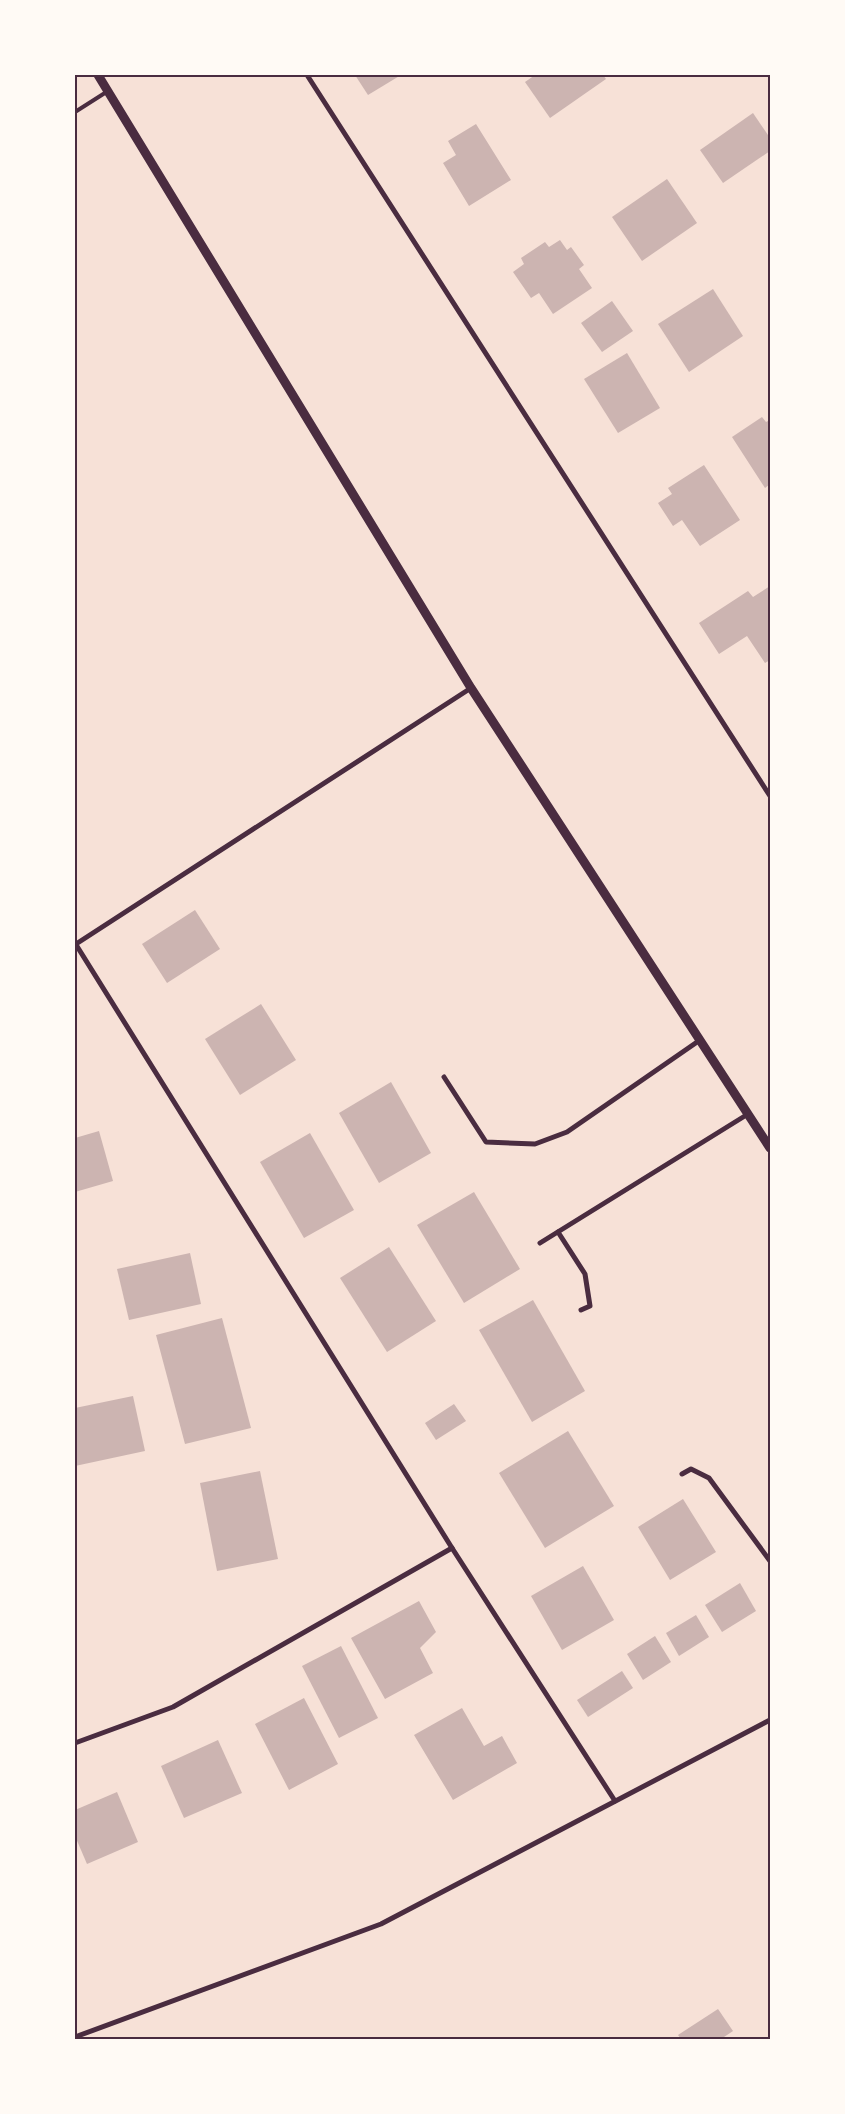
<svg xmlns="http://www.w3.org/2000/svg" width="845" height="2114" font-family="'Fira Sans Condensed',sans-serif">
	<rect width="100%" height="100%" fill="#f7e1d7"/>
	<g fill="#ccb4b1">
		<path d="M355,75H401L368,95Z"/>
		<path d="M535,75H603L606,79L550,118L525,82Z"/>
		<path d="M753,113L770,138V151L723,183L700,150Z"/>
		<path d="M476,124L511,180L469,206L443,163L456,155L448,141Z"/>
		<path d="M667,179L697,223L642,261L612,217Z"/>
		<path d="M560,240L567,250L571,247L584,265L579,269L592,288L553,314L539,293L531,298L513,272L524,264L521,258L545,242L549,247Z"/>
		<path d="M713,289L743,336L689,372L658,324Z"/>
		<path d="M612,301L633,331L602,352L581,323Z"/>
		<path d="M627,353L660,408L618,433L584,379Z"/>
		<path d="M762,417L766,422L770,420V484L765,488L732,437Z"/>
		<path d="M704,465L740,520L700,546L682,520L673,526L658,503L672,494L668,488Z"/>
		<path d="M770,586V660L765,663L747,636L719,654L699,623L748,591L753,597Z"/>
		<path d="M195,910L220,949L167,983L142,944Z"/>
		<path d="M261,1004L296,1060L240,1095L205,1039Z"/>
		<path d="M391,1082L431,1153L379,1183L339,1113Z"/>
		<path d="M99,1131L113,1181L75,1192V1138Z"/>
		<path d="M310,1133L354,1210L304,1238L260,1162Z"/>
		<path d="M474,1192L520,1269L464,1303L417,1225Z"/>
		<path d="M389,1247L436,1321L387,1352L340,1278Z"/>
		<path d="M190,1253L201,1304L129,1320L117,1269Z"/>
		<path d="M533,1300L585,1391L532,1422L479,1330Z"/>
		<path d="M222,1318L251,1428L185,1444L156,1335Z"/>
		<path d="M133,1396L145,1451L75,1466V1408Z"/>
		<path d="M454,1404L466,1421L436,1440L425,1423Z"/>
		<path d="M568,1431L614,1506L545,1548L499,1473Z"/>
		<path d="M260,1471L278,1559L217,1571L200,1483Z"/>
		<path d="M683,1499L716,1552L670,1580L638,1527Z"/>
		<path d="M583,1566L614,1620L562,1650L531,1596Z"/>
		<path d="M740,1583L756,1611L722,1632L705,1605Z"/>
		<path d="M419,1601L436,1632L420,1648L433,1673L385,1699L351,1638Z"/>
		<path d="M696,1615L709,1637L679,1656L666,1633Z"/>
		<path d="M655,1636L671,1662L643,1680L627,1654Z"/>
		<path d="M341,1646L378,1718L339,1738L302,1666Z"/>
		<path d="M622,1671L633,1688L588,1717L577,1700Z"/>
		<path d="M304,1698L338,1764L289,1790L255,1724Z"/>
		<path d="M462,1708L484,1746L502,1736L517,1763L453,1800L414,1735Z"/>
		<path d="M218,1740L242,1793L184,1818L161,1766Z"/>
		<path d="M117,1792L138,1842L87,1864L75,1836V1810Z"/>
		<path d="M718,2009L733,2031L721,2039H681L678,2035Z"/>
	</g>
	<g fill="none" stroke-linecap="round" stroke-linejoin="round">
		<path stroke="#4a2c40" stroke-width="4" d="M75,112L108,91"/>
		<g stroke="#4a2c40" stroke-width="5">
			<path d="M307,75L770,796"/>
			<path d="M75,943L452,1548L615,1801"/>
			<path d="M76,944L471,688"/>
			<path d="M444,1077L486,1142L535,1144L567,1132L700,1040"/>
			<path d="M558,1232L585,1274L590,1306L581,1310"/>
			<path d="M540,1243L748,1114"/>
			<path d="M682,1474L691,1469L709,1478L770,1561"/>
			<path d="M75,1743L173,1707L452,1548"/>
			<path d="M75,2037L381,1924L770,1720"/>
		</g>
		<path stroke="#4a2c40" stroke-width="9" d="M98,75L471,688L770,1148"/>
	</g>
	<rect width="845" height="2114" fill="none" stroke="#fffaf5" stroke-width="152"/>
	<rect x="76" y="76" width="693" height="1962" fill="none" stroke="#4a2c40" stroke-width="2"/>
</svg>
